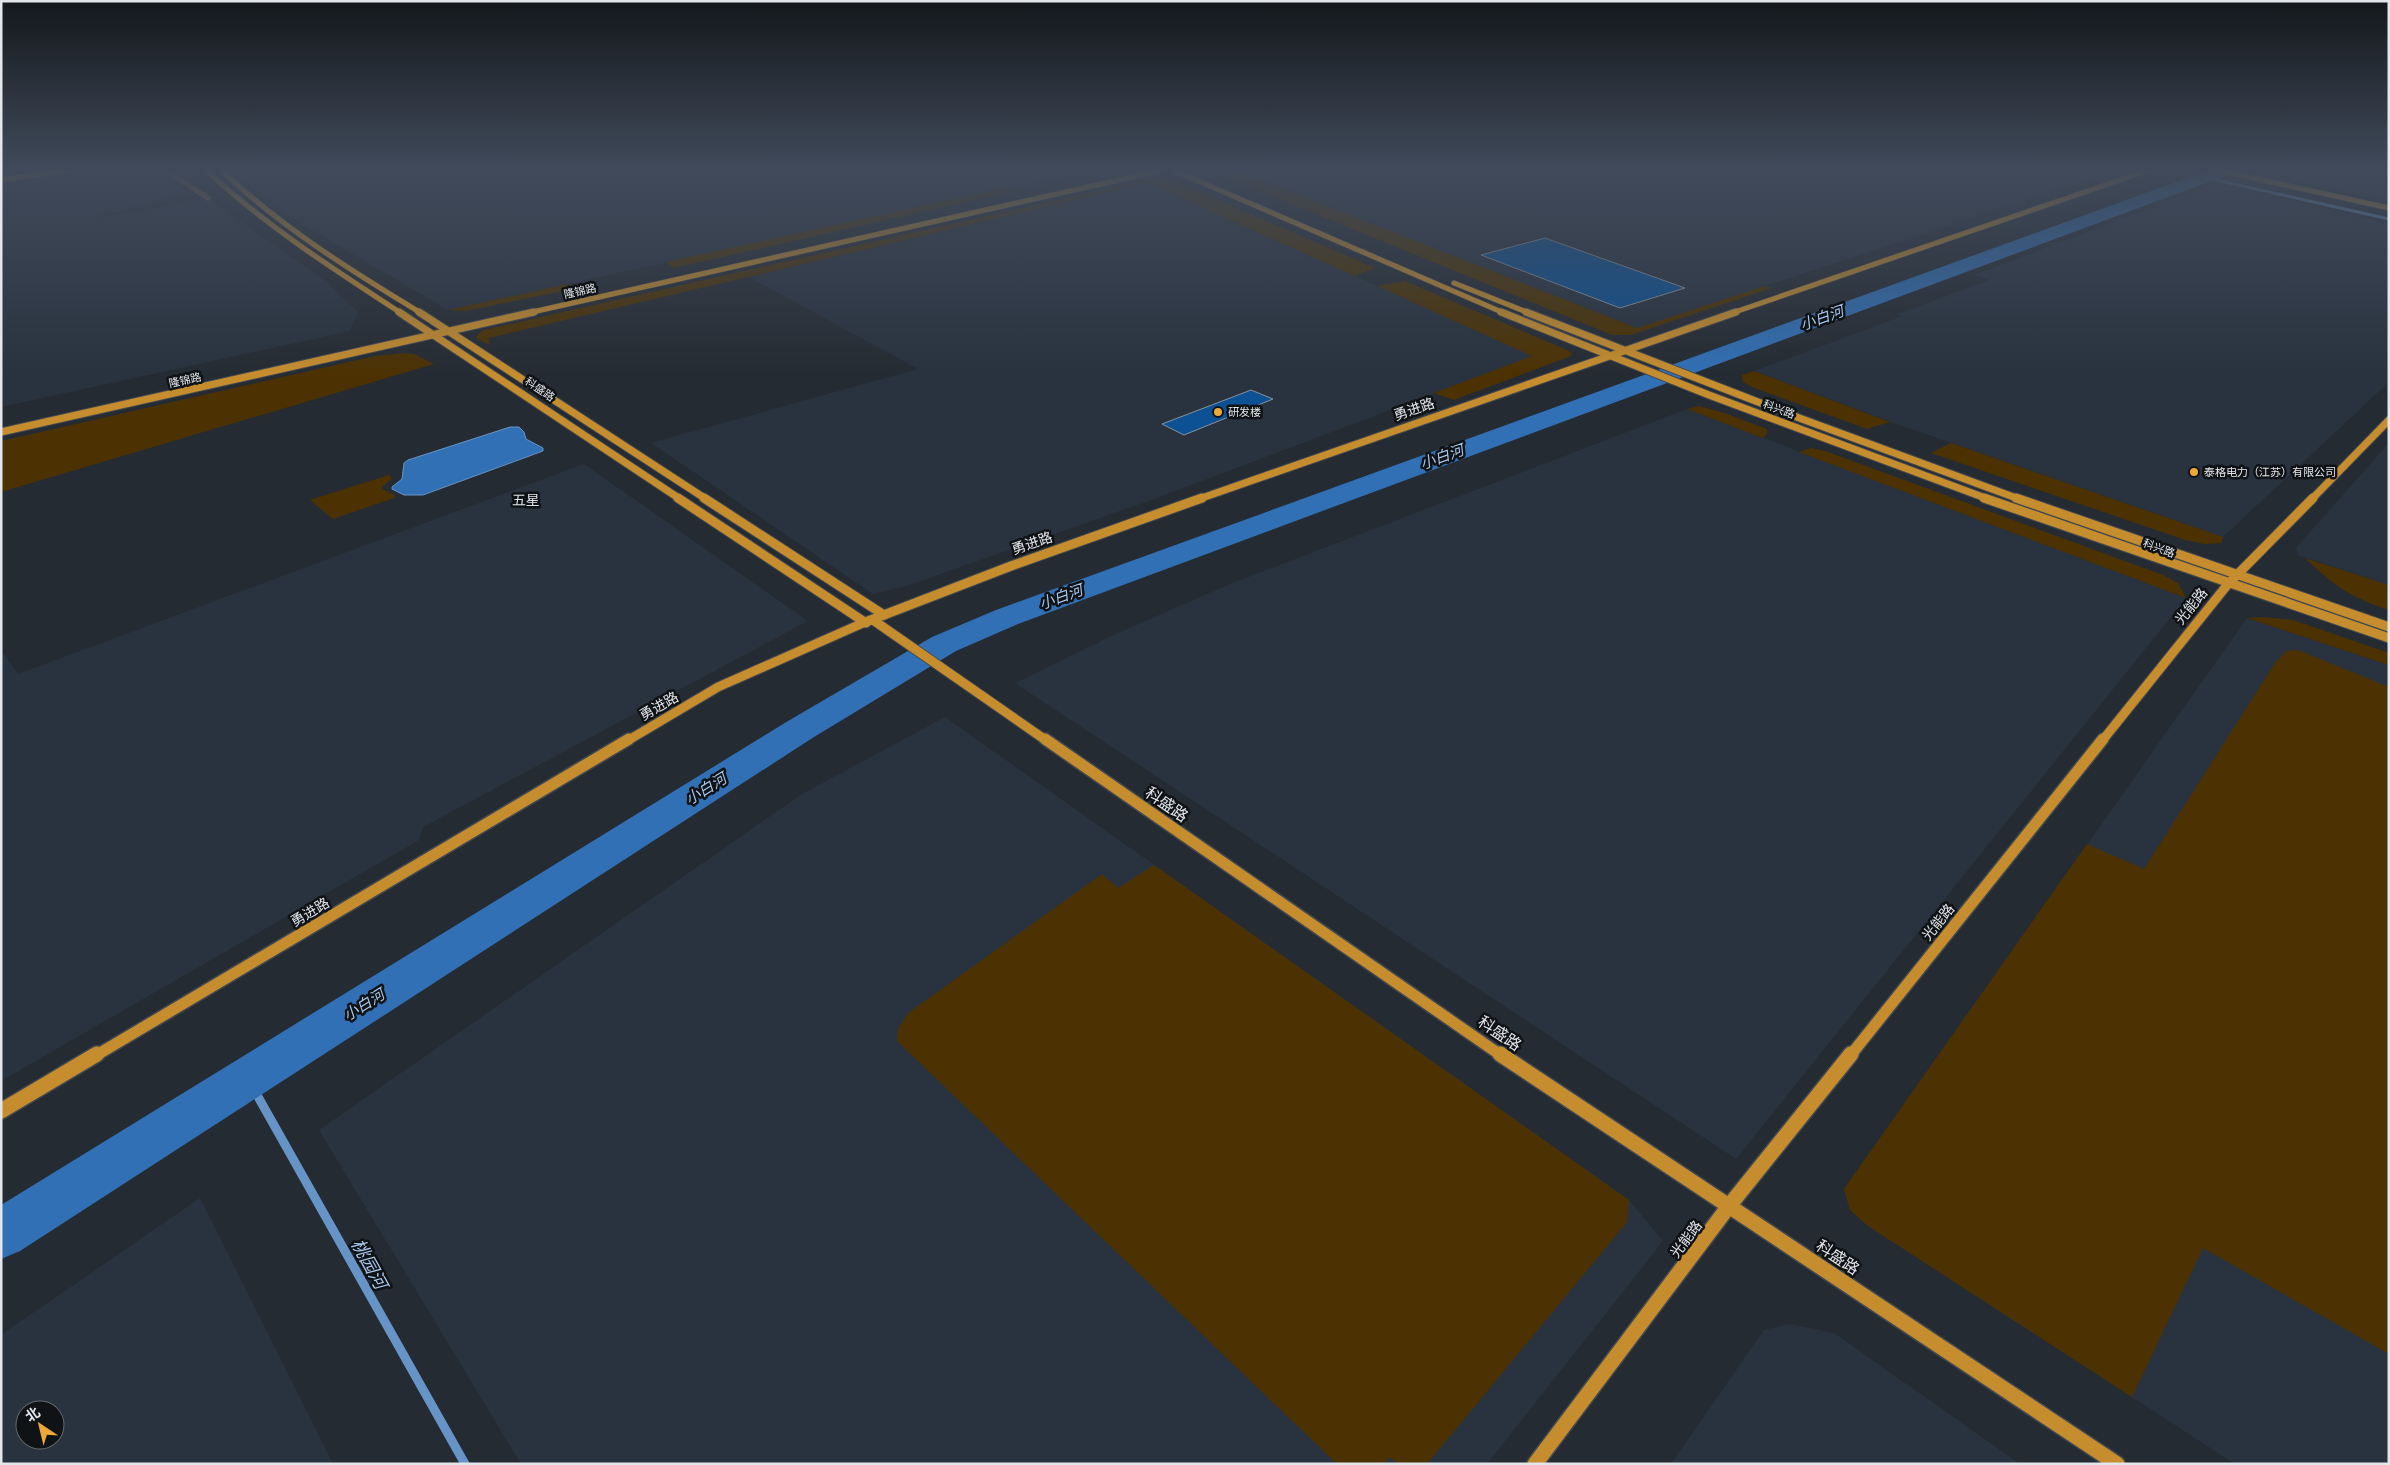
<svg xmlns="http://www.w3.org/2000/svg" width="2390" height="1465" font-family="'Titillium Web','Noto Sans SC',sans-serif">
	<rect width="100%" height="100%" fill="#252b32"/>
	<g fill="#29333f" fill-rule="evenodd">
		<path d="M91,170H152L189,193L94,218L209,199L327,282L358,312L350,331L1,407V183Z"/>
		<path d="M233,170H1089L448,310L290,217L256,191Z"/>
		<path d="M1236,170H2119L1637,328Z"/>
		<path d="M2389,170V202L2248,171L2249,170Z"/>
		<path d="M1148,183L1533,356L1157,498L906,586L873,594L651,443L918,369L749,277Z"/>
		<path d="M2215,184L2389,224V382L2223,537L1897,424L1754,371L1903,316L1898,314L1989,280L1974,275Z"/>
		<path d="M1687,409L2186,598L1736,1159L1015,683L1118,633L1230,584Z"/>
		<path d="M2389,443V585L2298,555L2296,548Z"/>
		<path d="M584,464L808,621L423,827L419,840L1,1081V655L4,654L18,674Z"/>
		<path d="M2247,618L2389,665V1464H2235L1868,1226L1850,1210L1844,1189Z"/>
		<path d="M945,717L1629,1200L1663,1241L1487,1464H521L319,1130L802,794Z"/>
		<path d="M200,1198L333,1464H1V1335ZM25,1410H55V1440H25Z"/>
		<path d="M1789,1324L1834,1333L2020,1464H1671L1764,1330Z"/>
	</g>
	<g fill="#4c3202">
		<path d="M1208,170H1236L1637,328L1764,286L1772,288L1631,335H1612Z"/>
		<path d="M1163,176L1375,268L1355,276L1148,183L489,338L490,345L476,338L478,334L484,330Z"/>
		<path d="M1004,188L1015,191L674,268L666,262Z"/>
		<path d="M1405,281L1567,350L1572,353L1571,356L1454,400L1434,393L1532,356L1377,286Z"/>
		<path d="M568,284L574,289L465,311L448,310Z"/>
		<path d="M404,353L414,354L434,364L1,492V441L375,356Z"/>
		<path d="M1754,371L1890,422L1867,429L1752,387L1743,382L1742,375Z"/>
		<path d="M1699,406L1725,413L1767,429V434L1763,438L1687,409Z"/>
		<path d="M1951,443L2223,537L2221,543L2205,544L2185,540L1931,453Z"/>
		<path d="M1811,448L1828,452L2163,575L2178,583L2186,598L1799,452Z"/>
		<path d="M389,475L392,479L383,486L382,489L395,495L394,498L333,519L310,500Z"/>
		<path d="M2305,558L2389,585V610C2350,597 2334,586 2305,558Z"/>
		<path d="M2262,617L2293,620L2389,653V665L2247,618Z"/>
		<path d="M2298,650L2389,687V1354L2203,1248L2132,1397L1868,1226L1850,1210L1844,1189L2087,844L2144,869L2275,663L2286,651Z"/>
		<path d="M1154,865L1629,1200L1627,1222L1427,1464H1398L1390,1457L1384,1464H1337L897,1041L898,1029L908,1013L1102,874L1118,888Z"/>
	</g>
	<path fill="#3170b5" stroke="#6694c6" d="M510,427H519L524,432L526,439L543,448V451L423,495H404L392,489V487L402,479L404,463L408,460Z"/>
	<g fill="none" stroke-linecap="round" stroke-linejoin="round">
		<path stroke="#6694c6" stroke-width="3" d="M2203,177L2389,219"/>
		<path stroke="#6694c6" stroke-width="9" d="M248,1079L465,1464"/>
		<path fill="#3170b5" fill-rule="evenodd" d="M2209,170H2232L2230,174L1018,624L956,651L814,737L20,1251L1,1259V1205L788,721L932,637L996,610Z"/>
	</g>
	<g fill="#0c5194" stroke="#8a9199">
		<path d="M1545,238L1685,288L1620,308L1481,255Z"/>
		<path d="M1251,390L1273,399L1184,435L1162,424Z"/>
	</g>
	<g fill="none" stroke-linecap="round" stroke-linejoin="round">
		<defs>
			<path id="street" d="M165,170L208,198"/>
			<g id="secondary-far4">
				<path d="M206,170C265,225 333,269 401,313"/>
				<path d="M221,170C281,227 350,270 421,313"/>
				<path d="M1173,170L1504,313"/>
				<path d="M2217,170L2389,208"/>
				<path d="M1,180L70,170"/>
				<path d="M1454,283L1529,313"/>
				<path d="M528,313L1163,170"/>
				<path d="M1732,313L2149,170"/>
			</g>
			<g id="secondary-far3">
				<path d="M399,312L680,499"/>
				<path d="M419,312L706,499"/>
				<path d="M1501,312L1709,395L1988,499"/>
				<path d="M1526,312L1802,419L2019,499"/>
				<path d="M1,432L534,312"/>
				<path d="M1199,499L1736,312"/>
				<path d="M2312,499L2389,420"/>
			</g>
			<g id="secondary-far2">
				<path d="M678,498L866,623"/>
				<path d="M704,498L884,615"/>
				<path d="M1984,498L2389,638"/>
				<path d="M2016,498L2389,627"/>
				<path d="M873,620L1047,741"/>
				<path d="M627,741L718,687L863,623L1011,566L1202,498"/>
				<path d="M2102,741L2228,584L2313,498"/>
			</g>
			<g id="secondary-far1">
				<path d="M1045,739L1502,1056"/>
				<path d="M95,1056L629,739"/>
				<path d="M1850,1056L2103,739"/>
			</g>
			<g id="secondary">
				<path d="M1500,1054L2117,1464"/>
				<path d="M1,1111L97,1054"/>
				<path d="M1535,1464L1729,1206L1851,1054"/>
			</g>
		</defs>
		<use href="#street" stroke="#434950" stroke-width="6"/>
		<use href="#secondary-far4" stroke="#434950" stroke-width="6"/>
		<use href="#secondary-far3" stroke="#434950" stroke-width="9"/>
		<use href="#secondary-far2" stroke="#434950" stroke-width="11"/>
		<use href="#secondary-far1" stroke="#434950" stroke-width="14"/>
		<use href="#secondary" stroke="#434950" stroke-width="18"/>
		<use href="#street" stroke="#8e6a34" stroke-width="5"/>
		<use href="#secondary-far4" stroke="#c68d2e" stroke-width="5"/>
		<use href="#secondary-far3" stroke="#c68d2e" stroke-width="7"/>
		<use href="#secondary-far2" stroke="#c68d2e" stroke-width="9"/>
		<use href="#secondary-far1" stroke="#c68d2e" stroke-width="11"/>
		<use href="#secondary" stroke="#c68d2e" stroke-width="15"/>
	</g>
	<linearGradient id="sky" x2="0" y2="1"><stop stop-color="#14181c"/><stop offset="0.45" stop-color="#404a5a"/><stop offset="1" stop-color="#404a5a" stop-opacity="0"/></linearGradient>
	<rect width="2390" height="375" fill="url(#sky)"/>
	<g fill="#eca93a" stroke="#101316" stroke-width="2">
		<circle cx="1218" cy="412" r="5"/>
		<circle cx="2194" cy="472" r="5"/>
	</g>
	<g text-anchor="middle" stroke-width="5" stroke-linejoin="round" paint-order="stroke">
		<g font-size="11" fill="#e3e7ec" stroke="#101316">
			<text transform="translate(580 291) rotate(-13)" y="4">隆锦路</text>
			<text transform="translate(185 380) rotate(-13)" y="4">隆锦路</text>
			<text transform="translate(540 389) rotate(34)" y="4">科盛路</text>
			<text transform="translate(1779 409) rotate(20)" y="4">科兴路</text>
			<text transform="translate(2159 548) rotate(20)" y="4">科兴路</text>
		</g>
		<g font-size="11" fill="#e3e7ec" stroke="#101316" text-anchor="start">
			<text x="1228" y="416">研发楼</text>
			<text x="2204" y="476">泰格电力（江苏）有限公司</text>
		</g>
		<g font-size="14" fill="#e3e7ec" stroke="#101316">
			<text transform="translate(1414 409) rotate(-19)" y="5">勇进路</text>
			<text transform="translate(1032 543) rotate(-19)" y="5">勇进路</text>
			<text transform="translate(2191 606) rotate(-51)" y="5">光能路</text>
			<text transform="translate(659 706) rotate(-30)" y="5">勇进路</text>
			<text transform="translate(310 912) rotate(-31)" y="5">勇进路</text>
			<text transform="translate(1938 922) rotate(-51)" y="5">光能路</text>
			<text transform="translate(1686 1239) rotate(-53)" y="5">光能路</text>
		</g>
		<g font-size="14" fill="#dae2eb" stroke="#101316">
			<text x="526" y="505">五星</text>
		</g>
		<g font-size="15" font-style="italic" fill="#a8c7ed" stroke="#101316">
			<text transform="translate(1822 318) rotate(-20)" y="5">小白河</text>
			<text transform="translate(1442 457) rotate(-20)" y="5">小白河</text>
			<text transform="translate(1061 597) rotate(-20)" y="5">小白河</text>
			<text transform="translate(706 789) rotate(-32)" y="5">小白河</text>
			<text transform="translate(364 1005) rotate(-32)" y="5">小白河</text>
		</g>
		<g font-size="16" fill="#e3e7ec" stroke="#101316">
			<text transform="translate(1167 804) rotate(35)" y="6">科盛路</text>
			<text transform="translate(1500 1033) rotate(34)" y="6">科盛路</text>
			<text transform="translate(1838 1257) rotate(34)" y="6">科盛路</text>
		</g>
		<g font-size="18" font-style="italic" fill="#a8c7ed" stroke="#101316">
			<text transform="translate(369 1264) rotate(61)" y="6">桃园河</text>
		</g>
	</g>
	<rect width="2390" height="1465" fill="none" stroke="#e3e7ec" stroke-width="5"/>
	<g transform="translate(40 1425) rotate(325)"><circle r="24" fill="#101316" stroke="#64686c"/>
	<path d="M0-4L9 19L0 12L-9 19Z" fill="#eca93a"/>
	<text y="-8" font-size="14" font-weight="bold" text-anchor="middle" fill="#e3e7ec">北</text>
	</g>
</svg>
